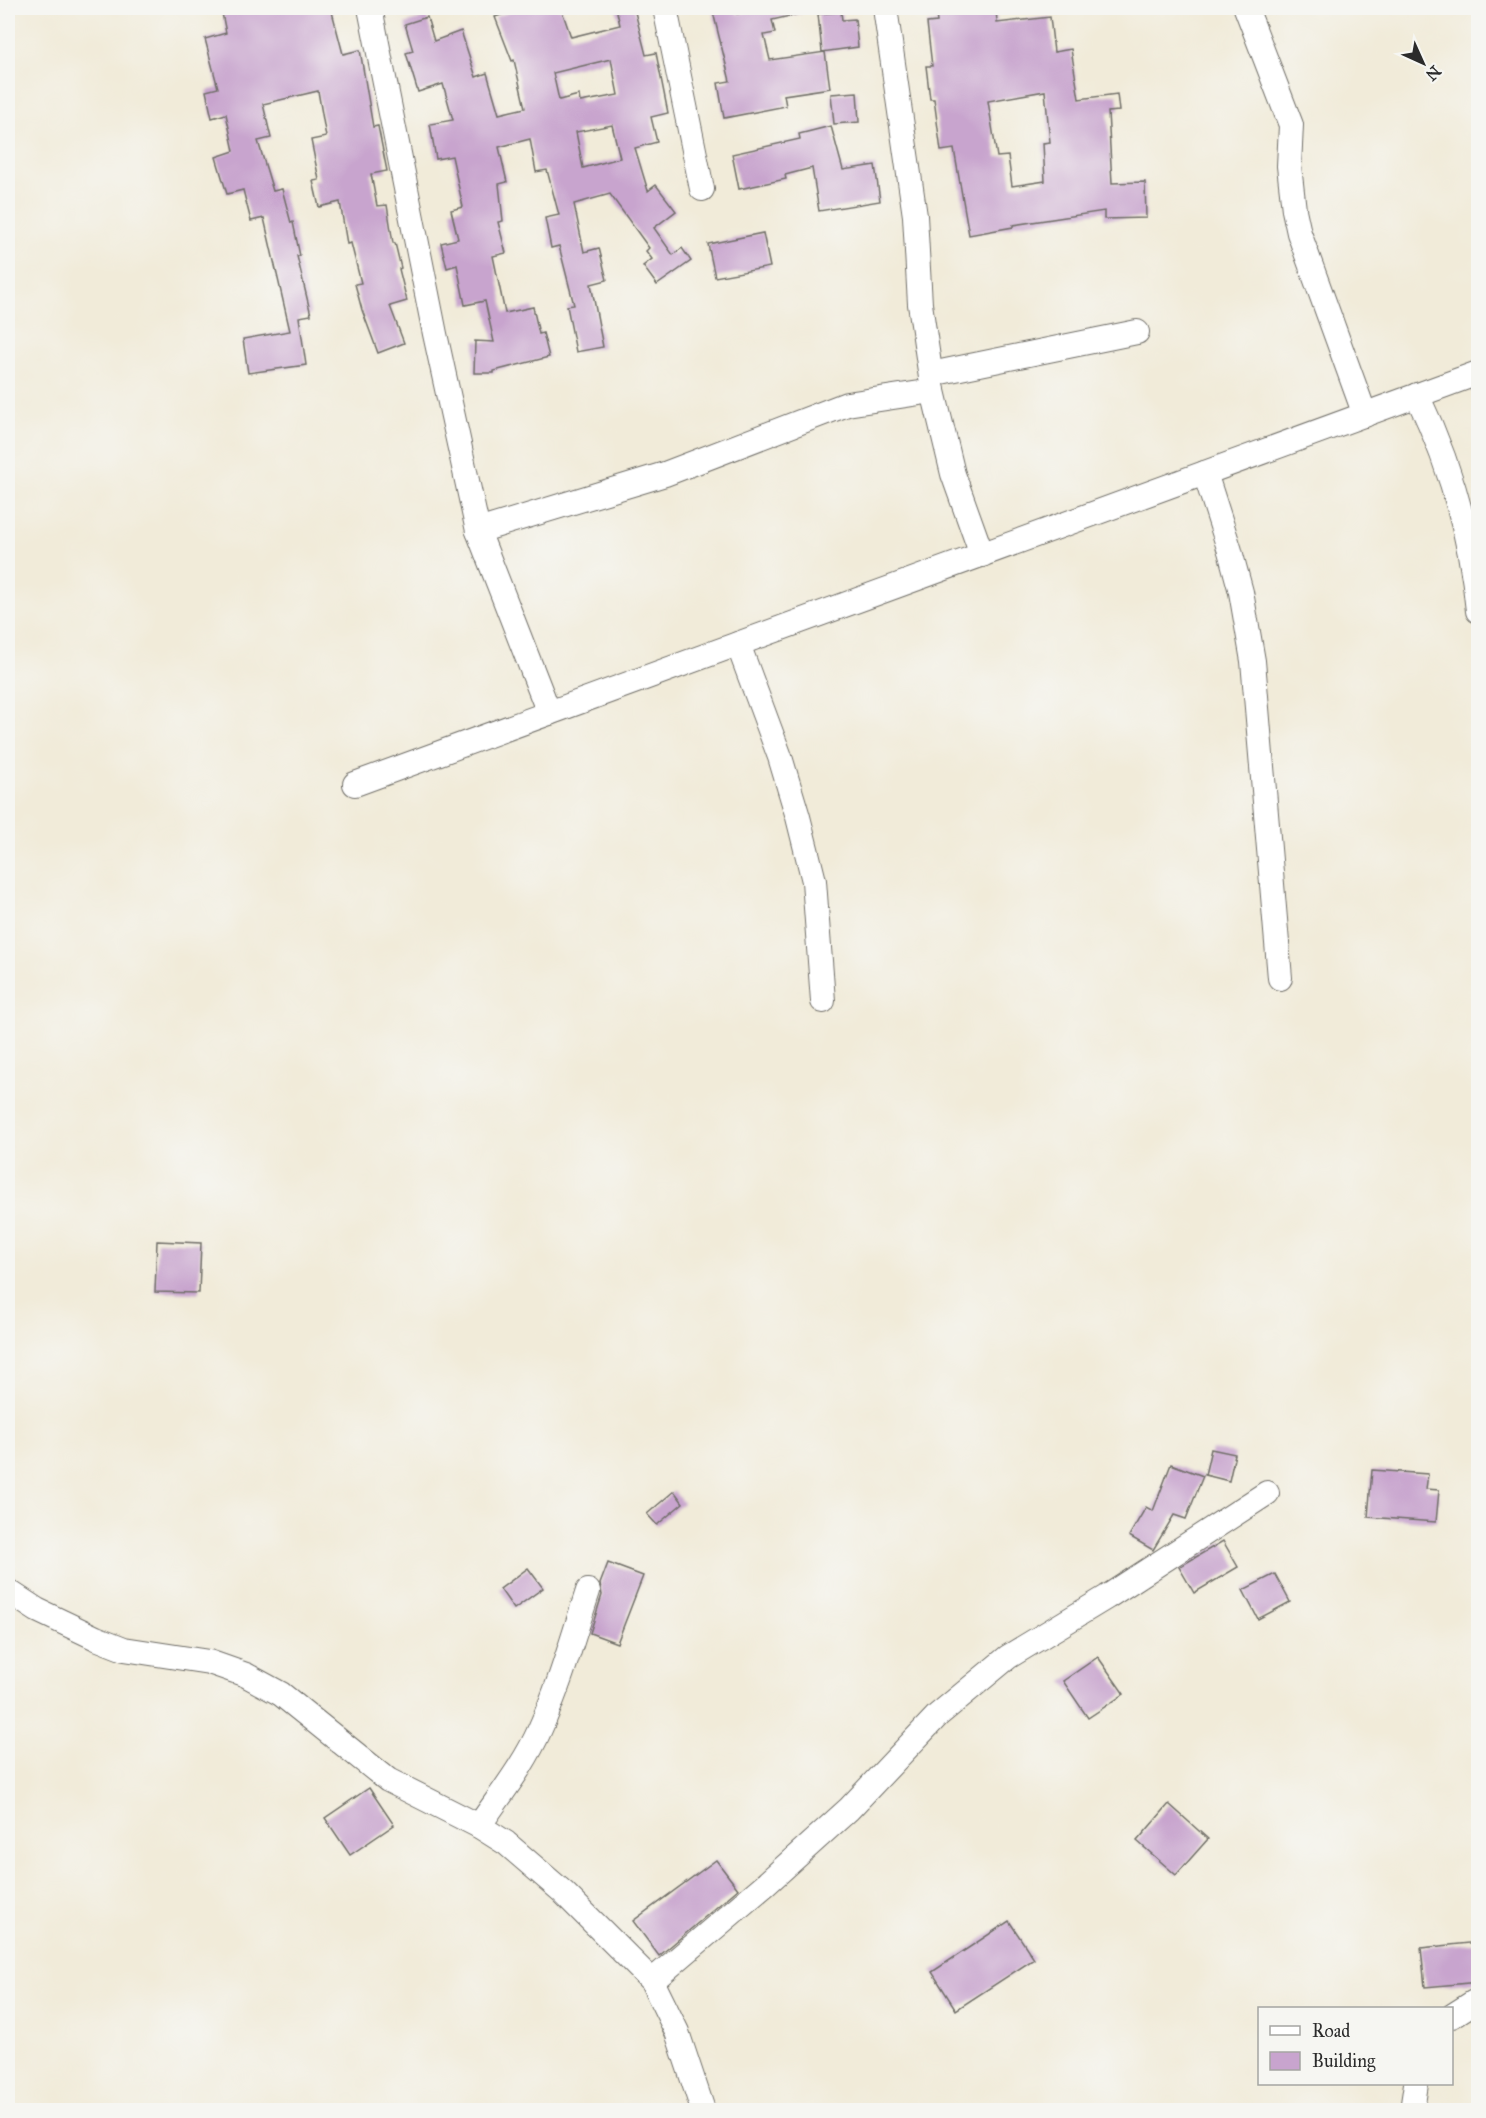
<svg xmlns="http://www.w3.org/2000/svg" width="1486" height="2118" font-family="'IM FELL Great Primer',serif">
	<rect width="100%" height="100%" fill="#f6f6f2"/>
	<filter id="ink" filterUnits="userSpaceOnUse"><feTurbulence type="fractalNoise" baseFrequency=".0167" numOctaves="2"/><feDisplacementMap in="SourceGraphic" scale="12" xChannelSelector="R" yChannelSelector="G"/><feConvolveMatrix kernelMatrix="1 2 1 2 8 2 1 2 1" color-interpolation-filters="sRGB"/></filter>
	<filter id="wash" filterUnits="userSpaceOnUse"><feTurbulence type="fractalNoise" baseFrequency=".008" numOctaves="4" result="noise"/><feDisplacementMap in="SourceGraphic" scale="24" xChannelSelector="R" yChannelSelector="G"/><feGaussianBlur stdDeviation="1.35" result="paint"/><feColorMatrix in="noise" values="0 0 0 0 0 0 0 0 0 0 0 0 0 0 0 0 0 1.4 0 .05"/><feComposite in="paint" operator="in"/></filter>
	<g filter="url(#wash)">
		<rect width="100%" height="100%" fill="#f1ebd9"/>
		<g id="blocks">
			<g fill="#c8a4ce" fill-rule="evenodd">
				<path d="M221,8H331L343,54L360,50L373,127L378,126L387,171L371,174L377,206L387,205L393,243H395L401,268L399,269L407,301L390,306L404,343L378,353L362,310L355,284L361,283L351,243L347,244L340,202L319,207L313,181L319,180L311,140L326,137L318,91L263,104L271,138L258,141L273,191L282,189L291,223L293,222L300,256H297L311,315L299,317L306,365L248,373L243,339L290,331L264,218L251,221L243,190L227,194L216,157L234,151L226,114L212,118L206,91L218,88L205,39L226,33Z"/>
				<path d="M521,8H561L571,37L620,25L616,8H634L646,55L656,53L668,113L651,117L657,142L635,148L648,191L656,185L676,211L654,228L673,255L682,248L691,261L657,285L643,266L652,259L646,251L649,248L610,194L574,204L584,252L599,248L607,280L591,284L603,347L576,352L567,306L574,305L559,246L551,248L545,218L559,215L547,170L536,172L530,139L499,147L507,182L499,184L503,221L498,222L506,253L493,256L505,313L533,307L539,334L543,333L549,357L494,371V373H474L475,341L494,342L485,301L465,305L457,265L447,268L441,243L458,239L451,210L463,207L452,156L436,159L430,124L453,120L443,84L418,92L406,53L413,51L405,24L427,17L434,41L461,31L476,77L487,73L499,114L525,108L514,60L512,61L495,17ZM611,59L618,95L580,102L579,95L559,100L553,73ZM612,125L620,158L583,168L576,132Z"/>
				<path d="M712,8H735L737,14L766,8H802L803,13L772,20L775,33L764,35L770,60L825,52L830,88L784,95L786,106L724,118L718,83L730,81Z"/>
				<path d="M935,8H996L997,23L1050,17L1054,52L1071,49L1079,99L1117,94L1119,111L1108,112L1112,183L1145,182L1146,218L1104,219V211L1013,225V227L969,235L954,149L941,151L934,99H930L926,66H932L927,23L937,22ZM1045,91L1050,142L1043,143L1045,181L1012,186L1008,156L997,157L988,101Z"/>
				<path d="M841,12L842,20L855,19L858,47L822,52L818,14Z"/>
				<path d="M857,92L859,122L834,124L831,94Z"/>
				<path d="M831,126L843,170L875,165L880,201L819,211L812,168L785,175L786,179L739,189L732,154L800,139L799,134Z"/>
				<path d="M763,233L770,267L715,277L708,244Z"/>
				<path d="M157,1241L201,1243L199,1293L155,1292Z"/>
				<path d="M1211,1449L1235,1454L1229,1481L1205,1475Z"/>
				<path d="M1171,1464L1203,1476L1186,1519L1174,1515L1153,1550L1129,1536L1146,1507L1153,1511Z"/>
				<path d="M1372,1470L1428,1474L1426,1489L1439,1490L1436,1522L1368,1517Z"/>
				<path d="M674,1491L683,1503L657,1525L647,1514Z"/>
				<path d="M1223,1541L1238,1567L1194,1593L1179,1567Z"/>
				<path d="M608,1563L643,1576L617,1643L590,1633L602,1595L600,1584Z"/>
				<path d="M528,1568L543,1588L514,1609L500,1589Z"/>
				<path d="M1275,1574L1290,1602L1258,1619L1243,1590Z"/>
				<path d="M1098,1657L1124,1694L1088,1718L1063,1681Z"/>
				<path d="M369,1788L394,1825L350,1855L325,1818Z"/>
				<path d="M1169,1804L1208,1839L1176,1875L1137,1841Z"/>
				<path d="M716,1860L738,1889L659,1956L633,1921Z"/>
				<path d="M1009,1921L1034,1959L956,2010L932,1972Z"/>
				<path d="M1479,1942V1982L1425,1987L1421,1948Z"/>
			</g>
		</g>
	</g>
	<g filter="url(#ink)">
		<use href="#blocks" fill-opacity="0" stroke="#706e68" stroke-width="1.5"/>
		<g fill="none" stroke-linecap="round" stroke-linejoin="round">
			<defs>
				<g id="minor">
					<path d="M370,8L435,334L478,531L549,713"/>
					<path d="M665,8L702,189"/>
					<path d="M885,8L915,216L920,304L933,391L953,474L982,555"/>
					<path d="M1246,8L1291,125L1289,166L1294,210L1299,233L1365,415"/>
					<path d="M931,374L1137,332"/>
					<path d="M1417,395C1450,464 1471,534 1478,611"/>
					<path d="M1205,473L1230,551L1241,592L1253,661L1280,978"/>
					<path d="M478,531L665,474L847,404L933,391"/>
					<path d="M738,644L780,757L798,817L814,881L823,1001"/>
					<path d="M355,784L1478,373"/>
					<path d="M8,1591L37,1610L96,1638L124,1649L209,1662L246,1675L281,1694L388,1780L479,1826L506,1843L563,1892L652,1981L677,2032L703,2110"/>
					<path d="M479,1826C500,1795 525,1764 540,1729C560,1685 573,1637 588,1591"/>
					<path d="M652,1981L766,1884L849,1809L938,1715L1008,1657L1107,1597L1267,1493"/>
					<path d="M1452,2016L1474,2002H1478"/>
					<path d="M1412,2110L1416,2084"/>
				</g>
			</defs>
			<use href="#minor" stroke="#706e68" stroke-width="26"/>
			<use href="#minor" stroke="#fff" stroke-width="24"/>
		</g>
	</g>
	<rect width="1486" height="2118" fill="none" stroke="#f6f6f2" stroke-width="30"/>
	<rect x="1258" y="2007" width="195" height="78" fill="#f6f6f2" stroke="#a5a5a2" stroke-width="1.5"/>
	<rect x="1270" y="2026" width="30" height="9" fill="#ffffff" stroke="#a5a5a2" stroke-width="1.5"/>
	<text x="1312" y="2037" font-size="18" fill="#2b2b2b">Road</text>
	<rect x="1270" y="2052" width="30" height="18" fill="#c8a4ce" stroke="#a5a5a2" stroke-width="1.5"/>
	<text x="1312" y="2067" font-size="18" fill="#2b2b2b">Building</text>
	<g transform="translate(1423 63) rotate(135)" stroke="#f6f6f2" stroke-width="4.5" paint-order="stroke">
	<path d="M0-4.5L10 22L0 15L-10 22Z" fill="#2b2b2b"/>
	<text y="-9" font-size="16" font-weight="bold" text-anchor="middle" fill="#2b2b2b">N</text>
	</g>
</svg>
